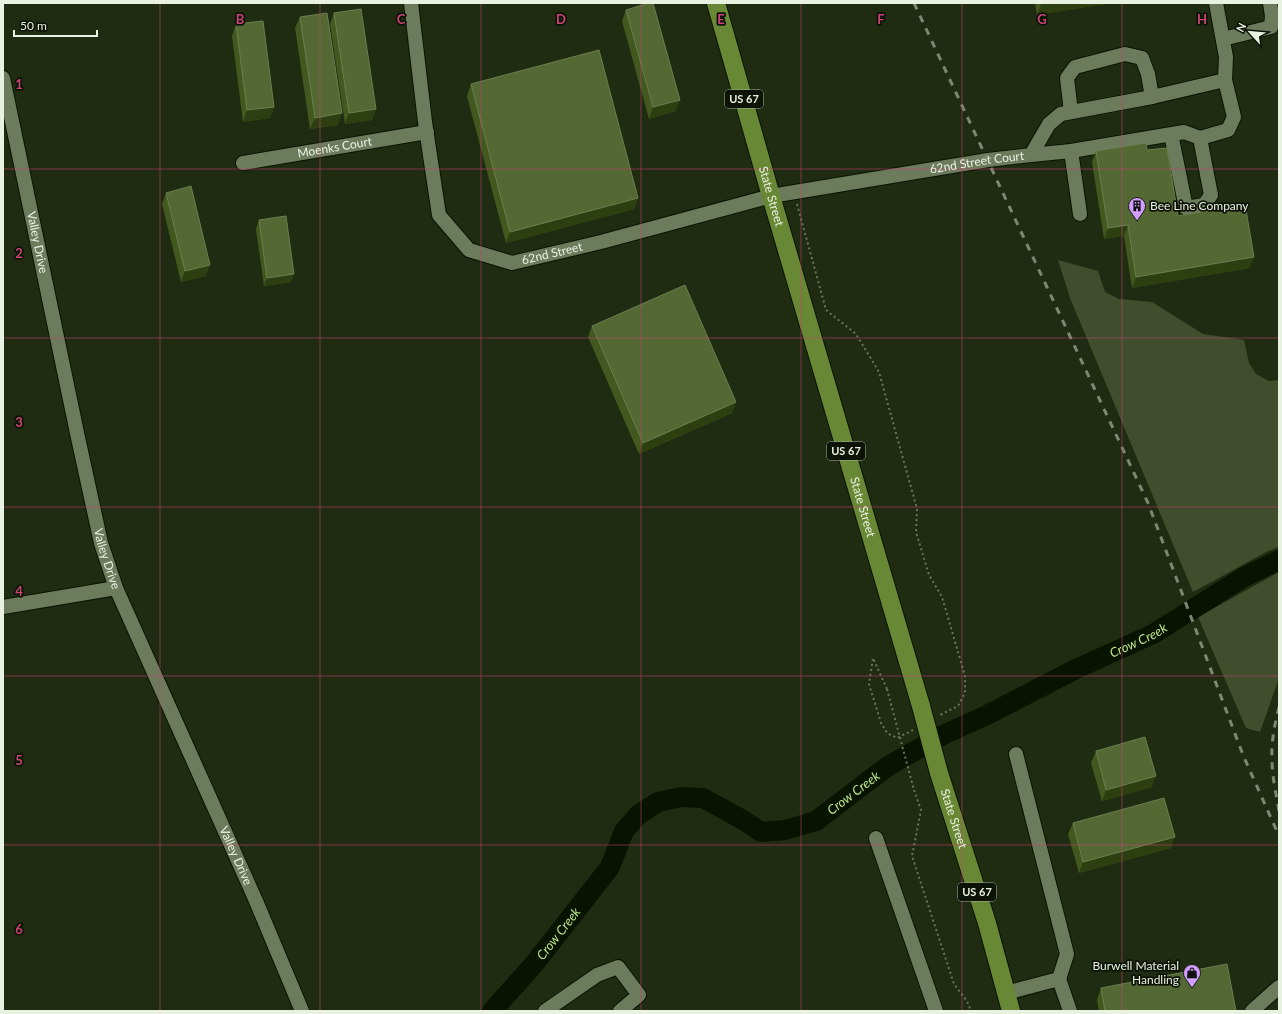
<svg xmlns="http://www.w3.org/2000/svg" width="1282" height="1014" font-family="Lato,sans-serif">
	<rect width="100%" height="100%" fill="#202c11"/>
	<g fill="#404e2e">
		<path d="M1058,260L1098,271L1105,292L1119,299L1152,302L1203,334L1244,340L1249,363L1256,374L1269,381L1279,380V547L1268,551L1193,592L1070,298Z"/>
		<path d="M1279,572V678L1260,732L1246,728L1198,617Z"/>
	</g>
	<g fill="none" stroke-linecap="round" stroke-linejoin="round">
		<path stroke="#081300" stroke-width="20" id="s1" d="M492,1011L535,963L610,867L624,831L638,815L658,802L681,797L703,798L743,820L761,832L785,830L816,821L888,766L945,734L987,715L1076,669L1153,634L1244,577L1279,560"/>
		<defs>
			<g id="minor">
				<path id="s2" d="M411,3L425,122L439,215L469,250L512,263L601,242L771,196L988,160L1031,155L1049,124L1061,114L1152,97L1225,80L1226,57L1216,3"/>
				<path d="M1223,39L1271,27L1272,16L1270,3"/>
				<path id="s3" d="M3,78L77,433L101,543L116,588L256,901L302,1011"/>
				<path d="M1071,112L1067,78L1075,67L1125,54L1142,58L1148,74L1152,97"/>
				<path d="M1200,138L1228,130L1234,117L1225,80"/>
				<path d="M1071,151L1080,214"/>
				<path d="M1031,155L1071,151L1184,132L1200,138L1211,195L1204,205L1186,208L1171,134"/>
				<path id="s4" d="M243,163L427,132"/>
				<path d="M3,607L116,588"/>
				<path d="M876,838L936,1011"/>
				<path d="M1059,979L1070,1011"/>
				<path d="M1006,993L1059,979L1067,954L1016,754"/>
				<path d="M545,1011L597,975L618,967L639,995L620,1011"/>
				<path d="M1252,1011L1279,987"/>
			</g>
			<g id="major">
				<path id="s5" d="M716,3L771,196L921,706"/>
				<path id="s6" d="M939,773L987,923L1011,1011"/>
			</g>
		</defs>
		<use href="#minor" stroke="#0a1400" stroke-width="16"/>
		<use href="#major" stroke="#0a1400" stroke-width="20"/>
		<g stroke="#6a755d" stroke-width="2" stroke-dasharray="2 3" stroke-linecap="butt">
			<path d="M797,204L826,310L856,334L879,372L917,509L916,532L929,575L942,597L965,676V693L958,706L938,716"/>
			<path d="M887,689L873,658L869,684L881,723L887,733L897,738L913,730"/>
			<path d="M914,790L921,810L912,856L954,984L967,1001L971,1011"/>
		</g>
		<use href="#minor" stroke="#6d7b5d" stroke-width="14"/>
		<use href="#major" stroke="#698836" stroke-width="18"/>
		<g stroke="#7d8771" stroke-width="3" stroke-dasharray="7 7" stroke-linecap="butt">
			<path d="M914,3L1148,503L1243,755L1279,836"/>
			<path d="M1279,707C1275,724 1271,741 1272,759C1272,776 1276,794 1279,811"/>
		</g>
		<defs>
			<path id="major-bridge" d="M921,706L939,773"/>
		</defs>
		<use href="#major-bridge" stroke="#0a1400" stroke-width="20" stroke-linecap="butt"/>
		<path stroke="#6a755d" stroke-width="2" stroke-dasharray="2 3" stroke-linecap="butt" d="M887,689L914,790"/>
		<use href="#major-bridge" stroke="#698836" stroke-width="18"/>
	</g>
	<g fill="#42581f">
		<path d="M1035,3H1111L1037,15Z"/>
		<path d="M626,10L680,100L675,111L649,119L622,21Z"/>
		<path d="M334,13L376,109L372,120L345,124L330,24Z"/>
		<path d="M300,17L338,125L310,129L295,28Z"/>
		<path d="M236,24L274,107L270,118L243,122L232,36Z"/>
		<path d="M471,84L638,198L634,209L506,243L467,96Z"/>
		<path d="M1147,150L1178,216L1250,268L1132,288L1124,236L1104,239L1092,162L1096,151Z"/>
		<path d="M166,193L206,276L181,282L162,204Z"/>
		<path d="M259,220L291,282L264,286L256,229Z"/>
		<path d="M592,326L736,402L732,413L639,454L588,337Z"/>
		<path d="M1096,751L1152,787L1102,801L1091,763Z"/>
		<path d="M1073,823L1171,848L1079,873L1068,834Z"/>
		<path d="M1101,988L1236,1011H1099L1097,1000Z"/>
	</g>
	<g fill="#2d3f10">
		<path d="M1048,3H1111L1037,15L1041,4Z"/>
		<path d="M680,100L675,111L649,119L653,107Z"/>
		<path d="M274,107L270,118L243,122L247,110Z"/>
		<path d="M376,109L372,120L345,124L349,113Z"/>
		<path d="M342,113L338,125L310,129L315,118Z"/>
		<path d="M638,198L634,209L506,243L510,232Z"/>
		<path d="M1128,225L1124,236L1104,239L1108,228Z"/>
		<path d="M1254,257L1250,268L1132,288L1136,277Z"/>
		<path d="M210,265L206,276L181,282L185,271Z"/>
		<path d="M294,274L291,282L264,286L267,278Z"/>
		<path d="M736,402L732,413L639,454L643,443Z"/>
		<path d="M1156,776L1152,787L1102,801L1106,790Z"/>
		<path d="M1175,837L1171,848L1079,873L1083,862Z"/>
	</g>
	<g fill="#546834" stroke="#6b7e4f">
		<path d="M649,3H653L680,100L653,107L626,10Z"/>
		<path d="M361,9L376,109L349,113L334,13Z"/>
		<path d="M327,13L342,113L315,118L300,17Z"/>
		<path d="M263,21L274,107L247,110L236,24Z"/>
		<path d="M599,50L638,198L510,232L471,84Z"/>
		<path d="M1146,143L1147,150L1167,148L1178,216L1245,204L1254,257L1136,277L1128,225L1108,228L1096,151Z"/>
		<path d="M191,186L210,265L185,271L166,193Z"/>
		<path d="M286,216L294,274L267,278L259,220Z"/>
		<path d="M685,285L736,402L643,443L592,326Z"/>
		<path d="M1145,737L1156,776L1106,790L1096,751Z"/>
		<path d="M1164,798L1175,837L1083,862L1073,823Z"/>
		<path d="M1227,964L1236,1011H1105L1101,988Z"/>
	</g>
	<path fill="none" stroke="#ca4476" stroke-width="1" stroke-opacity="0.55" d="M160,3V1011M320,3V1011M481,3V1011M641,3V1011M801,3V1011M962,3V1011M1122,3V1011M3,169H1279M3,338H1279M3,507H1279M3,676H1279M3,845H1279"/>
	<defs>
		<symbol id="building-pin" viewBox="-11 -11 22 30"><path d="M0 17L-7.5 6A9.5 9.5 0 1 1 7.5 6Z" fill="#d19dfe" stroke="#0d1307"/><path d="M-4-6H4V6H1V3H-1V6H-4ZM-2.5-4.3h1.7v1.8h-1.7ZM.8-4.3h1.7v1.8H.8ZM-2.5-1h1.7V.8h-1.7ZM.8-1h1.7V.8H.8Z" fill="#111"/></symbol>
		<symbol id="shop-pin" viewBox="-11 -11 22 30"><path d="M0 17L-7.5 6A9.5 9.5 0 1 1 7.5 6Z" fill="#d19dfe" stroke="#0d1307"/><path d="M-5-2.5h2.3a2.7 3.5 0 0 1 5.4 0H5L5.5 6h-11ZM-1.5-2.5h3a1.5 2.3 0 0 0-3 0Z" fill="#111"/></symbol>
	</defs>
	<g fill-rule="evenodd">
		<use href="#building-pin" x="1127" y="196" width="20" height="27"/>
		<use href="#shop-pin" x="1182" y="963" width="20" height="27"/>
	</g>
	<g text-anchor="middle" stroke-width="3.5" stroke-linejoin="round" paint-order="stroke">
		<g fill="#0d1307" stroke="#a7afa0" stroke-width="1">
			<rect x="725" y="90" width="38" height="18" rx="3"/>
			<rect x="827" y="442" width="38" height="18" rx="3"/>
			<rect x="958" y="883" width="38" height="18" rx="3"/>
		</g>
		<g font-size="11" font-weight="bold" fill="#e9f2e1">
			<text x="744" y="103">US 67</text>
			<text x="846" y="455">US 67</text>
			<text x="977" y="896">US 67</text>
		</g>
		<g font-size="12" fill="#e9f2e1" stroke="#0d1307">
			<text dy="4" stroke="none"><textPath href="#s4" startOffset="93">Moenks Court</textPath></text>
			<text dy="4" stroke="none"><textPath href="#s2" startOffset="781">62nd Street Court</textPath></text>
			<text dy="4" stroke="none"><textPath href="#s5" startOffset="201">State Street</textPath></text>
			<text dy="4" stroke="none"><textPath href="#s3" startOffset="168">Valley Drive</textPath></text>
			<text dy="4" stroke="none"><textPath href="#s2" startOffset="346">62nd Street</textPath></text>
			<text dy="4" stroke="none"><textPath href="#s5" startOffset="525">State Street</textPath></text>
			<text dy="4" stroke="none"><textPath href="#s3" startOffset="492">Valley Drive</textPath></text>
			<text dy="4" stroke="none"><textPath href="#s6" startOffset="48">State Street</textPath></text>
			<text dy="4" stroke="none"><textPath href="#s3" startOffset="816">Valley Drive</textPath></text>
		</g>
		<g font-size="12" fill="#e9f2e1" stroke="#0d1307" text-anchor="start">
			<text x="1150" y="210">Bee Line Company</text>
			<text x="1179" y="970" text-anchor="end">Burwell Material<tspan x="1179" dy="14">Handling</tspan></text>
		</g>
		<g font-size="13" font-style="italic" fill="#bee58f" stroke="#0d1307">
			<text dy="5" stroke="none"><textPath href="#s1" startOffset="810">Crow Creek</textPath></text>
			<text dy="5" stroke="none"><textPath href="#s1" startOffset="486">Crow Creek</textPath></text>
			<text dy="5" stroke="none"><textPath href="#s1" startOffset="102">Crow Creek</textPath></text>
		</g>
	</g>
	<g font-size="13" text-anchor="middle" font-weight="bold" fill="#ca4476" stroke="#0d1307" stroke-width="3.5" stroke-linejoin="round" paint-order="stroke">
		<text x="240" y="24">B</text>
		<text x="401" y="24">C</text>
		<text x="561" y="24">D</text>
		<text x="721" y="24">E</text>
		<text x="881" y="24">F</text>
		<text x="1042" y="24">G</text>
		<text x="1202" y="24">H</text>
		<text x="19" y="89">1</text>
		<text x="19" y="258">2</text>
		<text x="19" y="427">3</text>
		<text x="19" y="596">4</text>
		<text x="19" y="765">5</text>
		<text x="19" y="934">6</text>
	</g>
	<rect width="1282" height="1014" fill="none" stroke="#e9f2e1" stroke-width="8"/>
	<g transform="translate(1250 32) rotate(297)" stroke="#0d1307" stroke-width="3" paint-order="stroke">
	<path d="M0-3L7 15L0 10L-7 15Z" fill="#e9f2e1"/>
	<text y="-6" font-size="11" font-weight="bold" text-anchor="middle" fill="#e9f2e1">N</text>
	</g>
	<path d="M14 30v6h83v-6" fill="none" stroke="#e9f2e1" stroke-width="2"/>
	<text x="20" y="30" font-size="12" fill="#e9f2e1" stroke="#0d1307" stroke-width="3" paint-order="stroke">50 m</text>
</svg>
